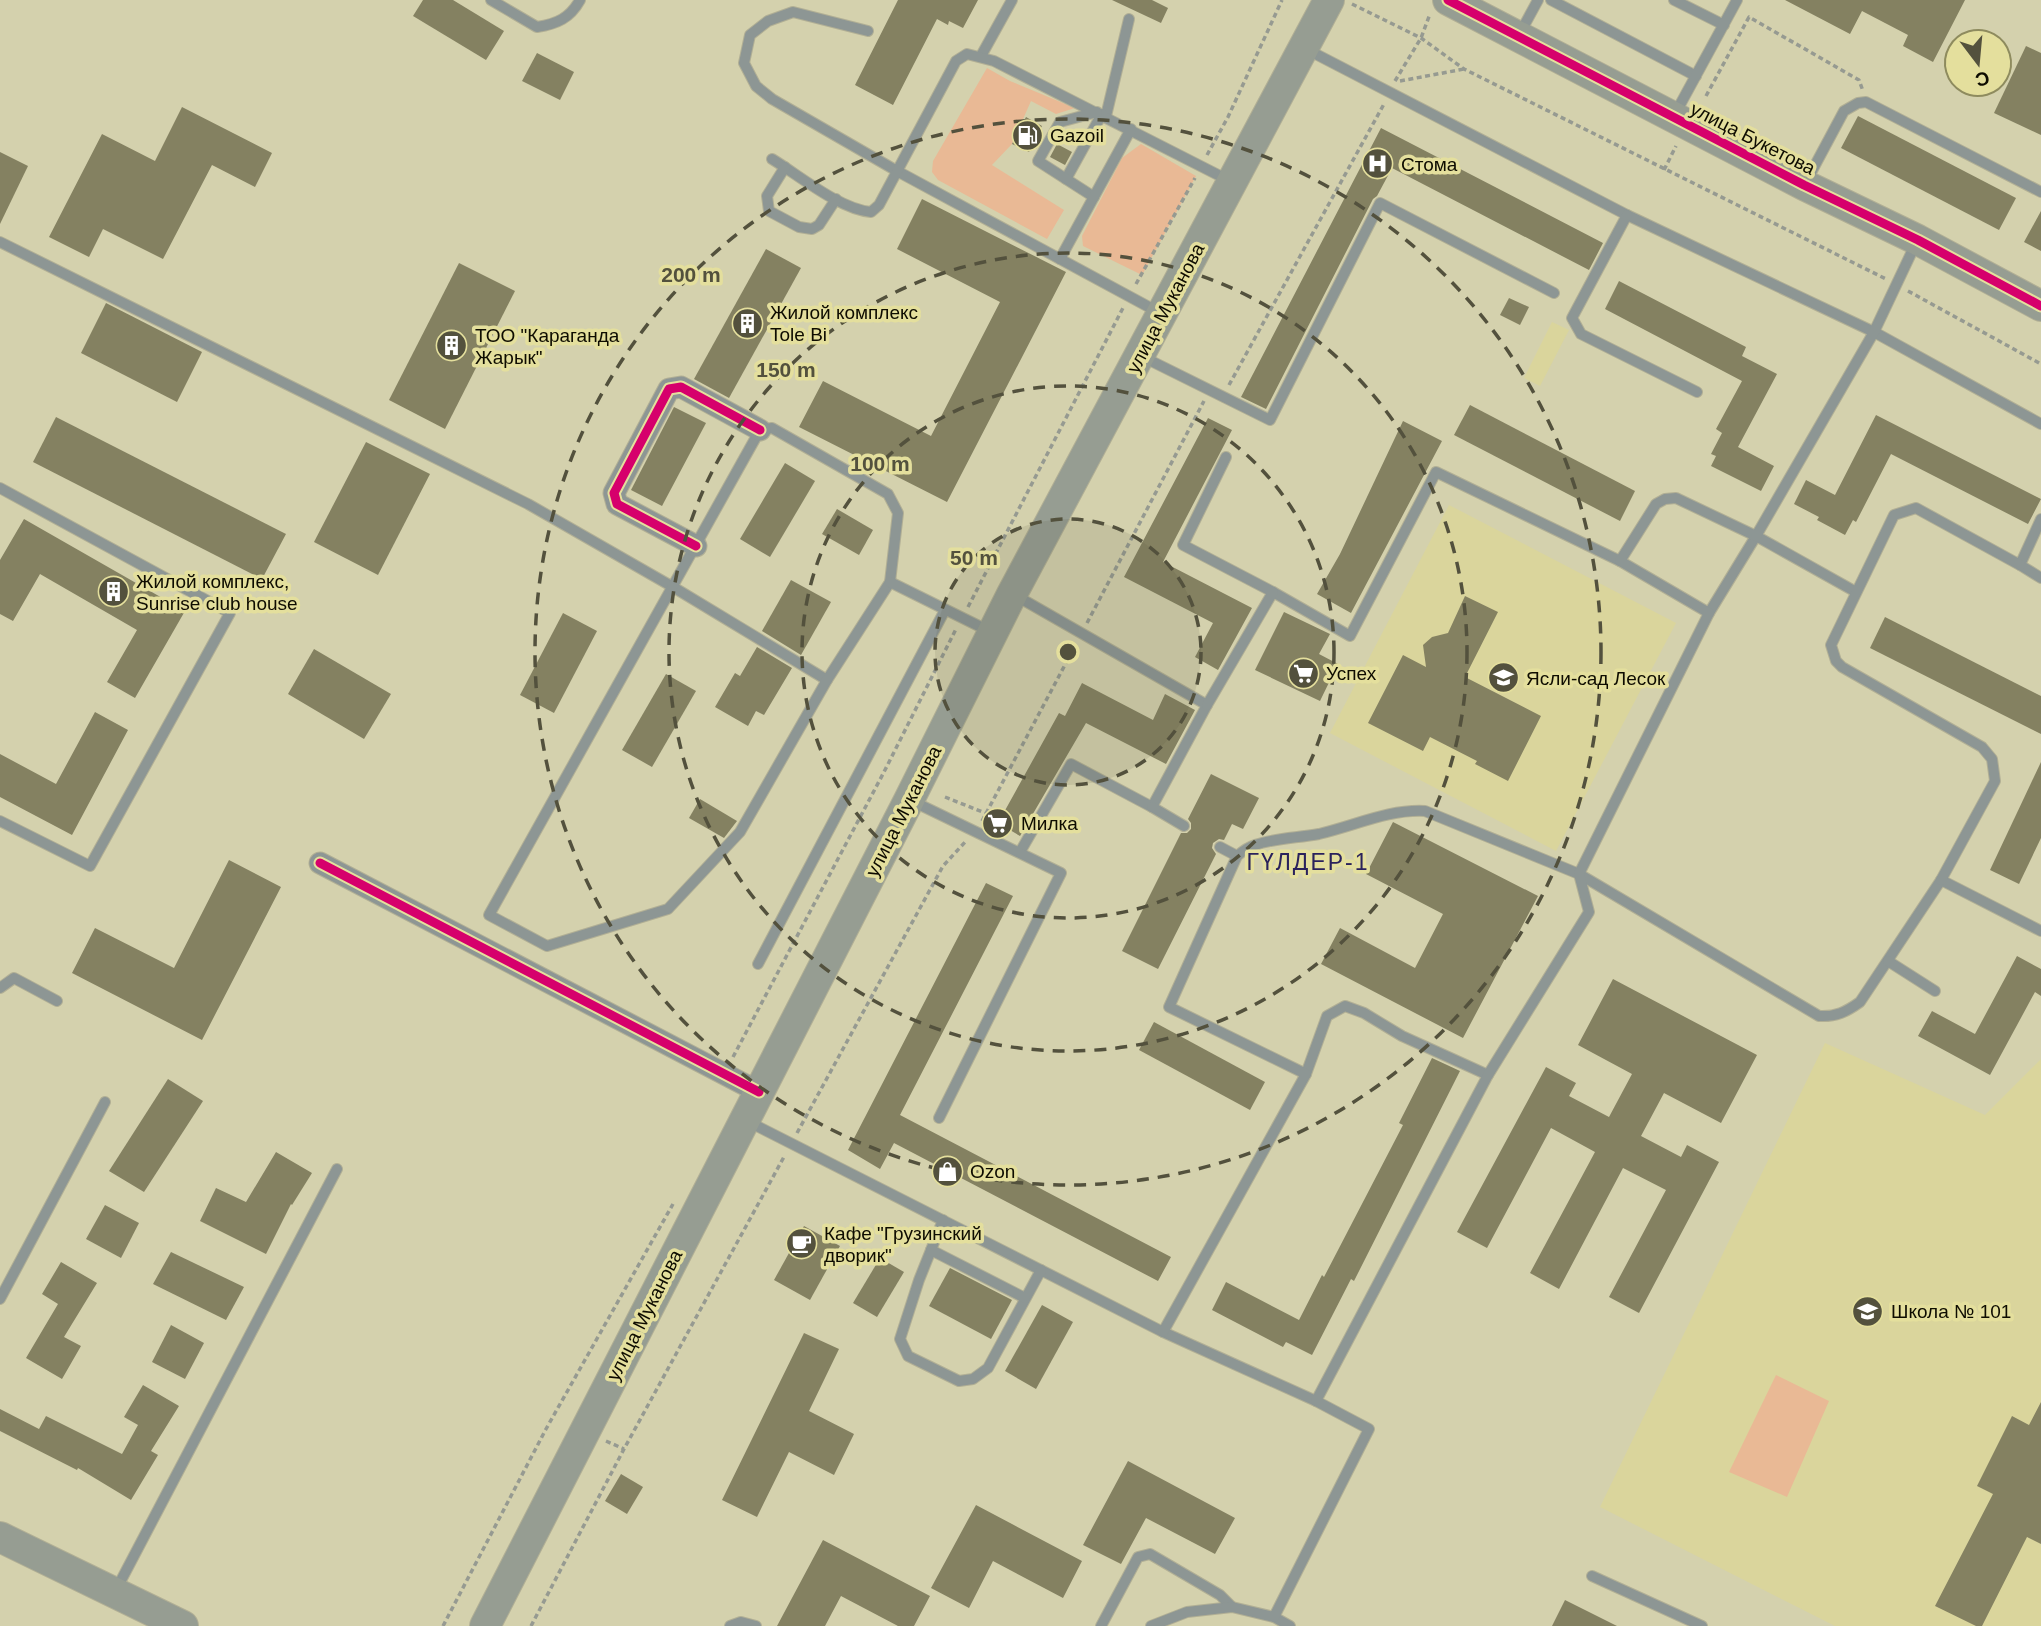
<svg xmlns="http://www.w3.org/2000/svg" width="2041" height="1626" font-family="Helvetica,sans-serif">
	<rect width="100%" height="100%" fill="#d4d1ad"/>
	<g fill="#dad59c">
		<path d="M1552,322L1569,330L1540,386L1524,378Z"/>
		<path d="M1449,505L1676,623L1556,851L1330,733Z"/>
		<path d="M1825,1043L1985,1115L2041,1059V1626H1835L1600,1507Z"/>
	</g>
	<g fill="#e9b995">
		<path d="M987,68L1010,81L1075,108L1056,114L1031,101L1012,144L992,165L1064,210L1047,239L938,180L932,172L933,161Z"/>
		<path d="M1141,144L1196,176L1142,275L1083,246L1082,236L1122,158Z"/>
		<path d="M1776,1375L1829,1401L1787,1497L1729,1472Z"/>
	</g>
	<g fill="#848161">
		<path d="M423,0H453L504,31L486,60L413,16Z"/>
		<path d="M898,0H978L963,28L949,21L948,25L937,19L893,105L855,85Z"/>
		<path d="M1112,0H1152L1168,8L1161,23Z"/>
		<path d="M1785,0H1965L1933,62L1903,46L1908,35L1862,11L1850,34Z"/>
		<path d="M2026,46L2041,53V135L1994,113Z"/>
		<path d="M537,53L574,72L560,100L522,81Z"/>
		<path d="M182,107L272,153L255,187L212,165L163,259L103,229L89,257L49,237L102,134L155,161Z"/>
		<path d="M1858,116L2016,198L1999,230L1841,148Z"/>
		<path d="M1026,117L1042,126L1038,133L1043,136L1036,149L1032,146L1029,152L1012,144Z"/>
		<path d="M1381,128L1603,243L1589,270L1392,168L1377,196L1373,199L1266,409L1241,397Z"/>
		<path d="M1057,144L1072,152L1065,165L1050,157Z"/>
		<path d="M0,152L28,166L0,224Z"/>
		<path d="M922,199L1066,272L947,502L799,427L823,381L931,436L1000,302L897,249Z"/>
		<path d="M2041,211V251L2024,242Z"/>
		<path d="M766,249L801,268L729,398L694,379Z"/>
		<path d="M459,263L515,291L445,429L389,400Z"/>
		<path d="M1619,281L1746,347L1742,356L1777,374L1738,447L1774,466L1761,491L1711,466L1716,456L1711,454L1722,433L1716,429L1742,381L1605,309Z"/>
		<path d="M1509,298L1529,307L1520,325L1500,315Z"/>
		<path d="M106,303L202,352L177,402L81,353Z"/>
		<path d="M1470,405L1635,491L1620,521L1454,435Z"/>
		<path d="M674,407L706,423L662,506L631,490Z"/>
		<path d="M1876,415L2041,499L2028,524L1891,454L1856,522L1853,520L1845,535L1817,520L1819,517L1794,504L1806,480L1835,495Z"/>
		<path d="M56,417L286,534L262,579L33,462Z"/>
		<path d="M1208,418L1232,430L1163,562L1252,608L1218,670L1195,657L1213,623L1124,577Z"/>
		<path d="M1403,421L1442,441L1351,613L1317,594L1340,554Z"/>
		<path d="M366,442L430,474L378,575L314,542Z"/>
		<path d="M785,463L815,481L770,557L740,539Z"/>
		<path d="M837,509L873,530L859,555L822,534Z"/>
		<path d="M24,519L185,611L135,698L107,682L137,630L40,574L13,621L0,614V560Z"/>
		<path d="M791,580L831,602L801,655L762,631Z"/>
		<path d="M1465,596L1498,612L1465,677L1541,716L1508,781L1475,764L1477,761L1430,737L1423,751L1368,723L1403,655L1426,667L1423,645L1432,637L1448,633Z"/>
		<path d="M1284,612L1330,634L1319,654L1338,664L1320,701L1255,670Z"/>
		<path d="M563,613L597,631L554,713L520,695Z"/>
		<path d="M1885,617L2041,696V734L1870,648Z"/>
		<path d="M757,647L792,668L764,715L756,711L748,726L715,707L735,673L740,676Z"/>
		<path d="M314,649L391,694L364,739L288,694Z"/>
		<path d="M666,674L696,691L652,767L622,750Z"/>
		<path d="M1082,683L1153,720L1165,694L1195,710L1166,764L1086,723L1020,836L998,823L1059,713L1065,716Z"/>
		<path d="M95,712L128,730L72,835L0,797V754L56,784Z"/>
		<path d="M2041,762V838L2019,884L1990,870Z"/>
		<path d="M1211,774L1259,798L1243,829L1232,824L1224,840L1219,839L1213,843L1212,848L1216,854L1158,969L1122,951L1181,833H1187L1191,829V823L1188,819Z"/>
		<path d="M700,799L737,821L724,838L689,818Z"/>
		<path d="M1393,822L1538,896L1463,1038L1321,964L1340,928L1415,968L1443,914L1366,874Z"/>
		<path d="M229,860L281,887L202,1040L72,973L95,928L174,968Z"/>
		<path d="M986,883L1013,896L900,1115L1171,1257L1158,1281L894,1143L880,1169L848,1150Z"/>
		<path d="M2017,956L2041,969V996L2035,992L1990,1075L1918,1036L1932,1011L1975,1034Z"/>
		<path d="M1613,979L1757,1055L1721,1123L1664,1093L1641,1136L1681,1157L1687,1145L1719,1162L1639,1313L1609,1297L1666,1190L1623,1168L1559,1289L1530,1273L1595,1152L1551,1128L1487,1248L1457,1232L1546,1067L1576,1083L1569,1096L1609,1117L1632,1074L1578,1045Z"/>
		<path d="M1154,1022L1265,1082L1250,1110L1139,1050Z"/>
		<path d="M1432,1058L1460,1071L1354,1281L1351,1279L1312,1355L1286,1342L1283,1347L1212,1310L1226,1282L1299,1320L1322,1275L1324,1277L1403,1125L1399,1123Z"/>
		<path d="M168,1079L203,1101L144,1192L109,1171Z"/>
		<path d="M276,1152L312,1173L292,1205L291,1204L266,1254L200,1221L216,1188L246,1202Z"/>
		<path d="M105,1205L139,1223L121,1258L86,1239Z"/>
		<path d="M804,1226L840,1246L810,1300L774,1280Z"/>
		<path d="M171,1252L244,1287L226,1320L153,1284Z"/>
		<path d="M880,1258L904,1272L877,1317L853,1303Z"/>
		<path d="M61,1262L97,1283L64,1337L81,1346L62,1379L26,1358L58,1304L42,1294Z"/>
		<path d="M950,1268L1012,1300L991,1339L929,1306Z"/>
		<path d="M1042,1305L1073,1322L1036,1389L1005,1371Z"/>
		<path d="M171,1325L204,1343L185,1379L152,1362Z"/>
		<path d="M804,1333L839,1349L809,1411L854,1434L834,1475L789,1452L757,1517L722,1500Z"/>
		<path d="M143,1385L179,1406L151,1451L158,1455L131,1500L78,1468L77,1470L0,1431V1409L39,1429L46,1416L122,1454L138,1425L124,1417Z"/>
		<path d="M2041,1402V1544L2027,1537L1982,1626H1976L1935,1606L1993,1494L1977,1486L2012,1416L2029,1425Z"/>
		<path d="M1128,1461L1235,1518L1215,1554L1146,1518L1121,1564L1083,1545Z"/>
		<path d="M621,1474L643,1487L627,1514L605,1501Z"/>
		<path d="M976,1505L1082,1561L1063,1598L993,1561L969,1608L931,1588Z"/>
		<path d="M823,1540L930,1596L914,1626H898L841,1596L825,1626H777Z"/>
		<path d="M1565,1600L1617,1626H1552Z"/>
	</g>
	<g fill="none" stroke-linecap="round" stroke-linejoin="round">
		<defs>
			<g id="lane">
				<path d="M491,0L537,27C557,24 570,18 580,0"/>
				<path d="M1551,0L1696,76"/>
				<path d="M1674,0L1724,25"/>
				<path d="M868,31L793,12L768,21L750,35L744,63L756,86L772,99L897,171L1160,313"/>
				<path d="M1519,35L1538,0"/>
				<path d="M1306,49L1627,215L1874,332L2041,424"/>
				<path d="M981,56L1012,0"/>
				<path d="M1675,114L1737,0"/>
				<path d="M1106,116L1129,19"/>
				<path d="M772,159C800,176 839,209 871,212L879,205L956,61L967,54L994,61L1230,181"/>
				<path d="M785,167L767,196L769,211L799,227L812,229L819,225L836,199"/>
				<path d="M1066,179L1102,114"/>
				<path d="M1806,182L1844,111L1858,103L1866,102L2041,192"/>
				<path d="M1094,197L1038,161L1060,122L1097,112"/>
				<path d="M1627,215L1572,318L1581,334L1697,392"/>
				<path d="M0,242L528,504L673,587L827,680"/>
				<path d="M1060,259L1131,129"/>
				<path d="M1141,356L1270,420L1380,203L1554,293"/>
				<path d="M772,428L888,494L898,513L890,582L827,680L740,832L668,909L547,946L489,915L760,430Z"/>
				<path d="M0,488L230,613L90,866L0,821"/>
				<path d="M2041,519L2020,565L2041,578"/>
				<path d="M890,582L991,632"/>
				<path d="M1273,592L1350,636L1436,472L1620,561"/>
				<path d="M1013,594L1207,705L1152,807L1071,764L1020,852"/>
				<path d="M1709,613L1756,536L1856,592"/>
				<path d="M1207,705L1273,592L1183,545L1226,457"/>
				<path d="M910,800L1061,873L939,1118"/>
				<path d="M1152,807L1184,826"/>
				<path d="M1237,856C1243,851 1248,847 1255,845C1275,838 1298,838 1319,834C1354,826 1389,809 1425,811L1579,874L1819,1016C1836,1017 1846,1012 1860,1002L1941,880L2041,931"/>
				<path d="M1941,880L1995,781L1992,759L1982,747L1842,667L1836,661L1831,645L1894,515L1916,508L2020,565"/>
				<path d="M1888,961L1935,991"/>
				<path d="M758,964L945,610"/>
				<path d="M0,988L14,978L57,1001"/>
				<path d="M1306,1074L1327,1016L1345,1006L1364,1013L1402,1036L1488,1075"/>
				<path d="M747,1121L1163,1332L1316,1401"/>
				<path d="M943,1220L919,1280L900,1339L908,1356L959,1381L973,1379L988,1368L1041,1270"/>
				<path d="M931,1250L1025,1298"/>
				<path d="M0,1299L105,1102"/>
				<path d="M1163,1332L1306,1074L1169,1007L1237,856L1220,847"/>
				<path d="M1592,1576L1702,1626"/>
				<path d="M116,1590L337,1169"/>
				<path d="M1274,1617L1290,1626"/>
				<path d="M730,1626L741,1622L756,1626"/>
				<path d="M1101,1626L1138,1557L1150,1554L1220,1595L1232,1607"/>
				<path d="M1151,1626L1187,1612L1232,1607L1274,1617L1369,1429L1316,1401L1488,1075L1589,912L1579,874L1709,613L1620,561L1656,504L1665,499L1676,498L1756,536L1874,332L1916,243"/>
			</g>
			<g id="street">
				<path d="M696,546L617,504L614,493L669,389L681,387L760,430"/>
				<path d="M320,863L759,1092"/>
			</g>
			<g id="secondary">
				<path d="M1448,0L1804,185L1918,240L2041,306"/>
				<path d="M0,1537L183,1626"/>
				<path d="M485,1626L909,800L1012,594L1329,0"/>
			</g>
		</defs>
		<use href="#lane" stroke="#b1af95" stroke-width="12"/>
		<use href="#street" stroke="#b1af95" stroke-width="23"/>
		<use href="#secondary" stroke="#b1af95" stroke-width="32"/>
		<g stroke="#969a91" stroke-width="3.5" stroke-dasharray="5 3.5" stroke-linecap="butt">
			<path d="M1352,4L1421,38L1464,69L1886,279"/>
			<path d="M1395,81L1421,38L1430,14"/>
			<path d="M1400,81L1464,69"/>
			<path d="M1706,96L1749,17L1859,80L1863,91"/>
			<path d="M1207,155L1228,117L1282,0"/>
			<path d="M1664,170L1676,146"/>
			<path d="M1136,284L1195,178"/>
			<path d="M1908,291L2041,364"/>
			<path d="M1229,385L1384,104"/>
			<path d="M968,607L1124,306"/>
			<path d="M1087,623L1204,401"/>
			<path d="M945,797L985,813"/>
			<path d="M982,821L1075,646"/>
			<path d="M733,1057L884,772L956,629"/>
			<path d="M797,1133L943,866L966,841"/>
			<path d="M606,1441L624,1449"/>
			<path d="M443,1626L546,1429L673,1204"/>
			<path d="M531,1626L624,1449L785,1155"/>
		</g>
		<use href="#lane" stroke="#8d9694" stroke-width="10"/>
		<use href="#street" stroke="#8d9694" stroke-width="21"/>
		<use href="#secondary" stroke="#969d92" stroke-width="30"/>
		<defs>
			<g id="cycleway">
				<path d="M1448,0L1804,185L1918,240L2041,306"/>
				<path d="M696,546L617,504L614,493L669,389L681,387L760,430"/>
				<path d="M320,863L759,1092"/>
			</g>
		</defs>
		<use href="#cycleway" stroke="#e4df9d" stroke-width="13"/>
		<use href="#cycleway" stroke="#d6006c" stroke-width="9"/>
	</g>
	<circle cx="1068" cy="652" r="133" fill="#53513d" fill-opacity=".12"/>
	<g fill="none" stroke="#53513d" stroke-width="3.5" stroke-dasharray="12 9">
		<circle cx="1068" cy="652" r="133"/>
		<circle cx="1068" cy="652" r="266"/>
		<circle cx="1068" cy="652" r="399"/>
		<circle cx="1068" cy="652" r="533"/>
	</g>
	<defs>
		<symbol id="fuel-disc" viewBox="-11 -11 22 22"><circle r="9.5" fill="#53513d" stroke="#e4df9d"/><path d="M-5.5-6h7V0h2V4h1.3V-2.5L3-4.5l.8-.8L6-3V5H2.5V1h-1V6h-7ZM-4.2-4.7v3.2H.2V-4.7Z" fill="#fff"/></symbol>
		<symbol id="hospital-disc" viewBox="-11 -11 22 22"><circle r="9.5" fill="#53513d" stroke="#e4df9d"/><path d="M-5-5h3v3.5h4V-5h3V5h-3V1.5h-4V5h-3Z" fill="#fff"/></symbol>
		<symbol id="building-disc" viewBox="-11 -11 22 22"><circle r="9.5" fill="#53513d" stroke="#e4df9d"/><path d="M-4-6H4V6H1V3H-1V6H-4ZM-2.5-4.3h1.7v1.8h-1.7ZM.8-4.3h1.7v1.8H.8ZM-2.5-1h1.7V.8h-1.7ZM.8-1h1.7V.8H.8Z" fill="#fff"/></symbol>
		<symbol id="supermarket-disc" viewBox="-11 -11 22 22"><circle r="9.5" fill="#53513d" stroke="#e4df9d"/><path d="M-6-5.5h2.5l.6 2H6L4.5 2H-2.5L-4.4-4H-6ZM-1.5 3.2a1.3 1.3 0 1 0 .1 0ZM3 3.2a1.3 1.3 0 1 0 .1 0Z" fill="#fff"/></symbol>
		<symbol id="school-disc" viewBox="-11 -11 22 22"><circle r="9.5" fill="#53513d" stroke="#e4df9d"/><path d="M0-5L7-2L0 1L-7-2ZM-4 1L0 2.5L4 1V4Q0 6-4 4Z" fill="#fff"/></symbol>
		<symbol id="shop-disc" viewBox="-11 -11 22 22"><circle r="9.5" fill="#53513d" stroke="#e4df9d"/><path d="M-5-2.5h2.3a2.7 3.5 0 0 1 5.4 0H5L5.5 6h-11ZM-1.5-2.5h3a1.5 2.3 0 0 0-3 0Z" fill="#fff"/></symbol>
		<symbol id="cafe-disc" viewBox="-11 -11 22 22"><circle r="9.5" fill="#53513d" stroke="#e4df9d"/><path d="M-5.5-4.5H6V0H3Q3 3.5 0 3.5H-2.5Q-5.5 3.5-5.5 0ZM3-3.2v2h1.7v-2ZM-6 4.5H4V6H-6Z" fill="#fff"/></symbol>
	</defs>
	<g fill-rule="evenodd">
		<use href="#fuel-disc" x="1010" y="118" width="35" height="35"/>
		<use href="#hospital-disc" x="1360" y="146" width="35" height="35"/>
		<use href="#building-disc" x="730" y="306" width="35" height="35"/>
		<use href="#building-disc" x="434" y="328" width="35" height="35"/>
		<use href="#building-disc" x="96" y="574" width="35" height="35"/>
		<use href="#supermarket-disc" x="1286" y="656" width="35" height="35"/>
		<use href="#school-disc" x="1486" y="660" width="35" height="35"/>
		<use href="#supermarket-disc" x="980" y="806" width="35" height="35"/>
		<use href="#shop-disc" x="930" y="1154" width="35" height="35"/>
		<use href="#cafe-disc" x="784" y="1226" width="35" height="35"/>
		<use href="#school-disc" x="1850" y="1294" width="35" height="35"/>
	</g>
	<g text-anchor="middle" stroke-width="7" stroke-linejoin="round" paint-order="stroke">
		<g font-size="19" fill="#0e0c00" stroke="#e4df9d" text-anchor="start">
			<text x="1050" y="142">Gazoil</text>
			<text x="1401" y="171">Стома</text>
			<text x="770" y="319">Жилой комплекс<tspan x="770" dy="22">Tole Bi</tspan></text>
			<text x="475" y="342">ТОО "Караганда<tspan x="475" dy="22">Жарык"</tspan></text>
			<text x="136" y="588">Жилой комплекс,<tspan x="136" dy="22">Sunrise club house</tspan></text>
			<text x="1326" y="680">Успех</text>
			<text x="1526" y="685">Ясли-сад Лесок</text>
			<text x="1021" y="830">Милка</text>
			<text x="970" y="1178">Ozon</text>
			<text x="824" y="1240">Кафе "Грузинский<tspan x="824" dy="22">дворик"</tspan></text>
			<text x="1891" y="1318">Школа № 101</text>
		</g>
		<g font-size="19" fill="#0e0c00" stroke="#e4df9d">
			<text transform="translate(1753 138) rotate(27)" y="7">улица Букетова</text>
			<text transform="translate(1165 308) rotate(-62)" y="7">улица Муканова</text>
			<text transform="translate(903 811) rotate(-63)" y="7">улица Муканова</text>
			<text transform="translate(644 1315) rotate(-63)" y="7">улица Муканова</text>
		</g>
		<g font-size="23" letter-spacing="2" fill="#2a225c" stroke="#e4df9d">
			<text x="1308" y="870">ГҮЛДЕР-1</text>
		</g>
	</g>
	<circle cx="1068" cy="652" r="10" fill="#53513d" stroke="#e4df9d" stroke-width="3.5"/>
	<g font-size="21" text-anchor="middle" font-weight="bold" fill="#53513d" stroke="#e4df9d" stroke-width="7" stroke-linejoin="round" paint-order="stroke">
		<text x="691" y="282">200 m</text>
		<text x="786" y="377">150 m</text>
		<text x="880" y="471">100 m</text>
		<text x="974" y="565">50 m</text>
	</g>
	<g transform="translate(1978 63) rotate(164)"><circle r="33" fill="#e4df9d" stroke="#8e8b5e" stroke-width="2"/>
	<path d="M0-5L12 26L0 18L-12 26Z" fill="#53513d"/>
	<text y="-10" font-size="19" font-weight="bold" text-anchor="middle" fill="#0e0c00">С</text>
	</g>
</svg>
